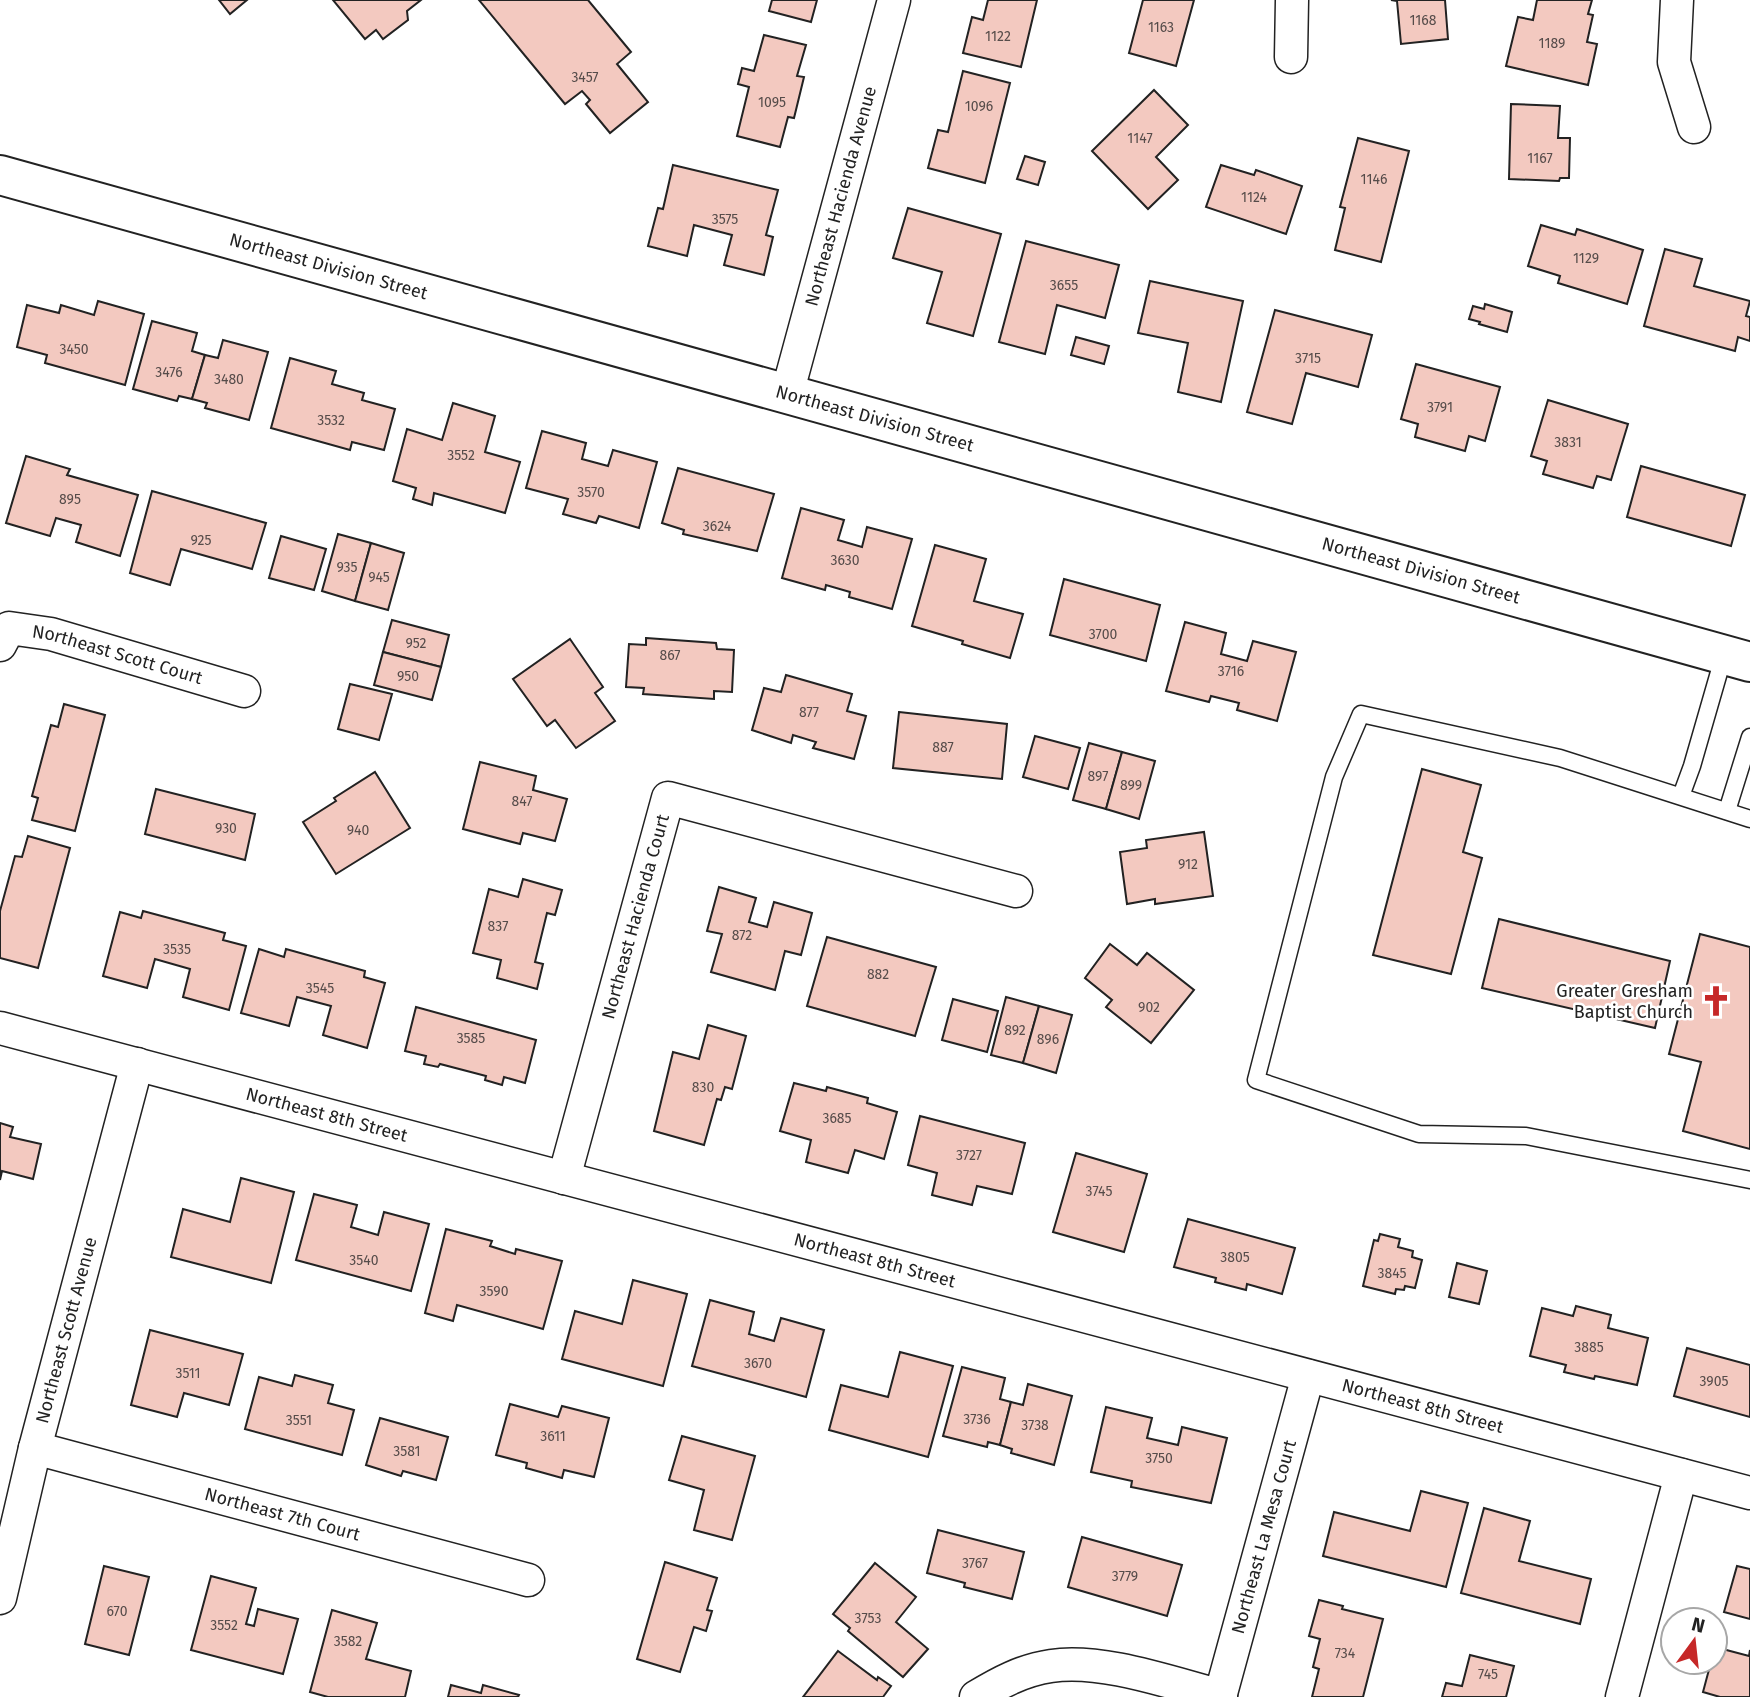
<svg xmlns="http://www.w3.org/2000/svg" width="1750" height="1697" font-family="'Fira Sans',sans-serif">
	<rect width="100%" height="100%" fill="#fff"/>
	<g fill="#f3c9c0" stroke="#222" stroke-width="2">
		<path d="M219,0H247L230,14Z"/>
		<path d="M333,0H421L407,11L408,20L383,39L376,30L365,39Z"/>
		<path d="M479,0H588L631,52L617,64L648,102L610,133L586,104L590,100L582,91L565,104Z"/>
		<path d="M772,0H817L811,22L769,11Z"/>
		<path d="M988,0H1037L1021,67L963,53L972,17L983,20Z"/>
		<path d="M1143,0H1194L1176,66L1129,53Z"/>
		<path d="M1391,0H1445L1448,39L1401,44L1397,1Z"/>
		<path d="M1537,0H1592L1588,14L1593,15L1587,42L1597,44L1588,85L1506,66L1518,17L1533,20Z"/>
		<path d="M764,35L806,45L797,76L804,77L794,118L788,117L780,147L737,136L749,87L738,84L742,68L754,71Z"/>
		<path d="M963,71L1010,83L985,183L928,168L938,130L948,132Z"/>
		<path d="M1154,90L1188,125L1156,157L1178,180L1148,209L1092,151Z"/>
		<path d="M1511,104L1560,106L1558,138H1570L1569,178H1560L1559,181L1509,179Z"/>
		<path d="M1358,138L1409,151L1381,262L1335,250L1345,208L1340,207Z"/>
		<path d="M1025,156L1045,162L1038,185L1017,179Z"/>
		<path d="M673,165L778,190L766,235L773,237L764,275L724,265L732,235L694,225L687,256L648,246L658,208L663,209Z"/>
		<path d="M1221,165L1254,175L1256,170L1302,186L1286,234L1206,207Z"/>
		<path d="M908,208L1001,234L973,336L927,323L942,272L893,258Z"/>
		<path d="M1541,225L1575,235L1577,229L1643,250L1627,304L1558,283L1560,276L1528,266Z"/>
		<path d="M1026,241L1119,265L1105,318L1057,305L1045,354L999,342Z"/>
		<path d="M1665,249L1702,259L1694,286L1750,301L1746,316L1750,317V341L1738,337L1735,351L1644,326Z"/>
		<path d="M1150,281L1243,301L1221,402L1178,392L1188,343L1138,333Z"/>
		<path d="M98,301L144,314L125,385L45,363L47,355L17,347L27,305L59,313L61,305L94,315Z"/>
		<path d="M1485,304L1512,312L1507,332L1479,324L1480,322L1469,319L1473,306L1484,309Z"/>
		<path d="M1275,310L1372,335L1358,387L1306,373L1292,424L1247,412Z"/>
		<path d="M152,321L197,333L192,351L205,355L192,399L179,396L177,401L133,389Z"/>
		<path d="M1076,337L1109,346L1104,364L1071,355Z"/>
		<path d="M223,340L268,352L249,420L205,408L207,403L192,399L205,355L218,358Z"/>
		<path d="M290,358L336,371L332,384L364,393L362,400L395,409L384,450L352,442L350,450L271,428Z"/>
		<path d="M1416,364L1500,387L1485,441L1469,436L1465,451L1415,437L1418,424L1401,419Z"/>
		<path d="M1548,400L1628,424L1611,480L1597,476L1593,488L1543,474L1547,461L1531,456Z"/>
		<path d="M453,403L495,416L485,452L520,462L505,513L434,493L432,505L413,499L416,488L393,481L407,429L442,440Z"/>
		<path d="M542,431L586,443L582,459L608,466L613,450L657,462L639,528L599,516L596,523L563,514L568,499L526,488Z"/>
		<path d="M26,456L70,469L67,475L138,495L120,556L76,542L81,525L56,518L50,536L6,523Z"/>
		<path d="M1641,466L1745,495L1731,546L1627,517Z"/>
		<path d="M678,468L774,494L757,551L683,534L684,530L662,523Z"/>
		<path d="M152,491L266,523L252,569L181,549L170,585L130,573Z"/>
		<path d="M801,508L844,520L838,540L862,547L867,527L912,539L892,609L849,597L850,592L826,585L825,590L782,578Z"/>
		<path d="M338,534L371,543L355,601L322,591Z"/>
		<path d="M281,536L326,549L314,590L269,578Z"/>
		<path d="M371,543L404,553L388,610L355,601Z"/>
		<path d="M935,545L986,559L974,601L1023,614L1010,658L962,644L963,641L912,626Z"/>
		<path d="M1064,579L1160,605L1146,661L1050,635Z"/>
		<path d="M392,620L449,635L441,667L383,652Z"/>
		<path d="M1185,622L1226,633L1221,654L1247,661L1253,641L1296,652L1277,721L1237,710L1239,703L1211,696L1209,702L1166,691Z"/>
		<path d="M646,638L716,643L717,649L734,650L732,692L714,691V699L643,694L644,688L626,687L629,644L646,645Z"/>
		<path d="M570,639L603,687L595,693L615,721L576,748L555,720L547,726L513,679Z"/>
		<path d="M383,652L441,667L432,700L374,685Z"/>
		<path d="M786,675L852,694L847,711L866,716L854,759L813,748L816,742L793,735L791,743L752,730L764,688L781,692Z"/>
		<path d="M350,684L392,694L379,740L338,729Z"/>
		<path d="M64,704L105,715L75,831L32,820L38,798L32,796L51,725L58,727Z"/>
		<path d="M899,712L1007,724L1002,779L893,768Z"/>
		<path d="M1035,736L1080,748L1068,789L1023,777Z"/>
		<path d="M1089,743L1122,752L1106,809L1073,800Z"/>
		<path d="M1122,752L1155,761L1139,819L1106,809Z"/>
		<path d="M480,762L536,776L533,790L567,799L555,841L523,833L520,844L463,829Z"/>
		<path d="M1422,769L1481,785L1463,852L1482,858L1451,974L1373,955Z"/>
		<path d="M375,772L410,828L336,874L303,822L336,801L334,798Z"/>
		<path d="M156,789L255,814L245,860L145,834Z"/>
		<path d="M1204,832L1213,896L1155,904V899L1127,904L1120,852L1147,848L1146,840Z"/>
		<path d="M28,836L70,848L38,968L0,958V911L15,856L22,857Z"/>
		<path d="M523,879L562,890L555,915L547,913L535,962L543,964L537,989L497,978L501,960L473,953L489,889L518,897Z"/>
		<path d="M719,887L756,898L749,922L767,927L774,902L812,913L801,955L785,951L775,990L711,972L722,934L707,931Z"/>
		<path d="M143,911L225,933L223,940L246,946L229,1010L183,997L190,969L155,959L147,988L103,976L120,912L141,918Z"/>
		<path d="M1499,919L1670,961L1655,1028L1482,988Z"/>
		<path d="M1700,934L1750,947V1149L1683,1131L1701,1062L1669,1054Z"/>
		<path d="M827,937L936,967L915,1036L807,1006Z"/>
		<path d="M1110,944L1137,965L1147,953L1194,990L1151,1043L1106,1007L1112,1000L1085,978Z"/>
		<path d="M259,949L284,957L286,949L365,971L364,977L385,983L367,1048L323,1035L331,1006L297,997L289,1026L241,1013Z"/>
		<path d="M1006,997L1039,1006L1023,1063L991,1055Z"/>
		<path d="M953,999L998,1011L987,1052L942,1040Z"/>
		<path d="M1039,1006L1072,1015L1056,1073L1023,1063Z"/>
		<path d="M416,1007L536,1040L525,1083L504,1077L502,1085L485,1080L486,1076L440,1064L438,1067L424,1064L426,1056L405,1051Z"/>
		<path d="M708,1025L746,1036L732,1089L725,1087L721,1100L717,1099L704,1145L654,1131L673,1052L699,1059Z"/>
		<path d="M794,1083L826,1091L827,1087L868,1098L867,1103L897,1112L884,1159L855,1150L848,1173L806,1162L811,1140L780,1131Z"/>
		<path d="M920,1116L1025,1143L1012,1194L977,1186L972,1205L932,1195L937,1173L908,1165Z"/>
		<path d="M0,1123L13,1127L10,1137L41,1144L33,1179L2,1171L0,1180Z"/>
		<path d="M1076,1153L1147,1174L1124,1252L1053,1232Z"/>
		<path d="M241,1178L294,1192L271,1283L171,1257L183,1209L230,1222Z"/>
		<path d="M314,1194L357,1205L351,1227L378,1235L384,1212L429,1224L411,1291L296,1260Z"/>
		<path d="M1188,1219L1295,1248L1282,1294L1247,1284L1246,1290L1215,1282L1216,1278L1174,1267Z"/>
		<path d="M446,1229L492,1241L490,1246L515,1254L516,1249L562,1261L543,1329L457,1305L453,1321L425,1313Z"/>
		<path d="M1380,1234L1400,1239L1398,1247L1413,1251L1412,1257L1422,1260L1415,1288L1405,1286L1404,1290L1396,1289L1395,1294L1363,1286L1374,1240L1378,1241Z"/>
		<path d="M1457,1263L1487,1271L1479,1304L1449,1297Z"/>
		<path d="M633,1280L687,1294L663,1386L562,1359L575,1311L622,1324Z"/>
		<path d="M710,1300L754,1312L749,1334L774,1341L781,1318L824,1330L806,1397L692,1366Z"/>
		<path d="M1576,1306L1611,1315L1608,1328L1648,1338L1637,1385L1595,1376L1594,1379L1564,1372L1566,1365L1530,1356L1542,1308L1573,1316Z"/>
		<path d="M150,1330L243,1354L229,1405L184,1393L177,1417L131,1405Z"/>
		<path d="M1687,1348L1750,1365V1417L1674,1396Z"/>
		<path d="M900,1352L953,1366L928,1457L829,1430L841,1385L888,1397Z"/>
		<path d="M962,1367L1005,1378L1000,1399L1011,1402L1000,1445L988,1442L987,1447L943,1436Z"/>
		<path d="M295,1375L333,1385L328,1403L354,1410L342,1455L245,1429L259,1377L292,1386Z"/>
		<path d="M1028,1384L1072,1396L1054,1465L1011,1453L1012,1449L1000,1445L1011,1402L1023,1405Z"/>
		<path d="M510,1404L558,1417L562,1406L609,1418L594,1477L564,1470L562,1478L526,1468L527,1463L496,1455Z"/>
		<path d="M1106,1407L1152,1418L1147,1438L1178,1445L1182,1427L1227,1438L1211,1503L1131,1487L1132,1481L1091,1472Z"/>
		<path d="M380,1418L448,1437L436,1480L403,1471L401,1476L366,1465Z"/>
		<path d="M682,1436L755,1456L732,1540L694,1530L704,1490L669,1480Z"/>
		<path d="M1421,1491L1468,1503L1446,1587L1323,1556L1334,1512L1410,1531Z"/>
		<path d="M1484,1508L1530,1521L1519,1561L1591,1579L1580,1624L1461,1593Z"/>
		<path d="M938,1530L1024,1552L1012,1599L964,1587L965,1583L927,1573Z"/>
		<path d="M1082,1537L1182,1565L1167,1616L1068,1587Z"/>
		<path d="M665,1562L717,1578L707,1610L712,1611L706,1631L694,1627L680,1672L637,1659Z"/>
		<path d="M875,1563L916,1597L896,1622L928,1649L903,1677L848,1631L850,1628L833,1614Z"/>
		<path d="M104,1566L149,1577L129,1655L85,1644Z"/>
		<path d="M1737,1566L1750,1569V1619L1724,1612Z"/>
		<path d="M211,1576L256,1588L246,1624L254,1626L258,1609L298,1619L283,1674L191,1650Z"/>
		<path d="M1319,1600L1343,1606L1342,1609L1383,1619L1363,1697H1312L1319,1669L1313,1667L1320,1639L1309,1636Z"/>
		<path d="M332,1610L377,1623L366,1659L411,1671L405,1697H328L310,1692Z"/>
		<path d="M1715,1647L1749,1656L1750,1650V1697H1720L1703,1692L1711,1662H1715Z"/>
		<path d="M838,1651L877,1680L878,1677L891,1686L883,1697H803Z"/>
		<path d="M1470,1655L1514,1666L1506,1697H1442L1446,1683L1462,1686Z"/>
		<path d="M451,1685L481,1693L483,1685L519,1695L518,1697H448Z"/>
	</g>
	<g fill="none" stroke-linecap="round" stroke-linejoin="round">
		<defs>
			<g id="service">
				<path d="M1681,796L1692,766L1724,655"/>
				<path d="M1727,811L1750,737"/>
				<path d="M1750,819L1560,758L1361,714L1334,777L1256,1080L1419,1134L1526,1136L1750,1180"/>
			</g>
			<g id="minor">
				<path d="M1677,0L1674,62L1694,127"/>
				<path d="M1291,57L1292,0"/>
				<path id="s1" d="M787,394L894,0"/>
				<path id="s2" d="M0,645L9,628L51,634L244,691"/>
				<path id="s3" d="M0,1028L1750,1493"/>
				<path id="s4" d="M564,1178L668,798L1016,891"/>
				<path id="s5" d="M35,1448L528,1580"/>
				<path id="s6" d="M0,1598L35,1448L137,1064"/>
				<path d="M976,1697C999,1683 1023,1670 1051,1666C1101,1658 1171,1683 1221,1696"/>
				<path id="s7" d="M1220,1697L1308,1376"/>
				<path d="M1622,1697L1681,1475"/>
			</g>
			<g id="tertiary">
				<path id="s8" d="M0,175L1750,662"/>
			</g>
		</defs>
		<use href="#service" stroke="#222" stroke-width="19"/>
		<use href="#minor" stroke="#222" stroke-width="35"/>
		<use href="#tertiary" stroke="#222" stroke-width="42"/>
		<use href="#service" stroke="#fff" stroke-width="16"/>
		<use href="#minor" stroke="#fff" stroke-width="32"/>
		<use href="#tertiary" stroke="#fff" stroke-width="38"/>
	</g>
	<defs>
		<symbol id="church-bare" viewBox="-9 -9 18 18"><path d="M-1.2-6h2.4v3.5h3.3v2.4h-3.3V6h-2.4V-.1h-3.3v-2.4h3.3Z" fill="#c62828" stroke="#fff" stroke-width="2.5" paint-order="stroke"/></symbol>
	</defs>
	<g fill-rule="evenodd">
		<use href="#church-bare" x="1694" y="979" width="44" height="44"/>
	</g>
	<g text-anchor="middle" stroke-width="5" stroke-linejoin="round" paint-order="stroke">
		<g font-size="14" fill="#564c4a">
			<text x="1423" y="25">1168</text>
			<text x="1161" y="32">1163</text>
			<text x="998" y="41">1122</text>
			<text x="1552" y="48">1189</text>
			<text x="585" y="82">3457</text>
			<text x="772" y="107">1095</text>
			<text x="979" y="111">1096</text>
			<text x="1140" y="143">1147</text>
			<text x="1540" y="163">1167</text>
			<text x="1374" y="184">1146</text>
			<text x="1254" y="202">1124</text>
			<text x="725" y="224">3575</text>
			<text x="1586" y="263">1129</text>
			<text x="1064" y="290">3655</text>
			<text x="74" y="354">3450</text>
			<text x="1308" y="363">3715</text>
			<text x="169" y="377">3476</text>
			<text x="229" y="384">3480</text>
			<text x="1440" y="412">3791</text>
			<text x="331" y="425">3532</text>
			<text x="1568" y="447">3831</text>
			<text x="461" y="460">3552</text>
			<text x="591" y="497">3570</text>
			<text x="70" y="504">895</text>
			<text x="717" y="531">3624</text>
			<text x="201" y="545">925</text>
			<text x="845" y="565">3630</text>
			<text x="347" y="572">935</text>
			<text x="379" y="582">945</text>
			<text x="1103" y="639">3700</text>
			<text x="416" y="648">952</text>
			<text x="670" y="660">867</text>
			<text x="1231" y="676">3716</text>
			<text x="408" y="681">950</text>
			<text x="809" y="717">877</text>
			<text x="943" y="752">887</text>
			<text x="1098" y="781">897</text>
			<text x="1131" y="790">899</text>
			<text x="522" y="806">847</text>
			<text x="226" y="833">930</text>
			<text x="358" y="835">940</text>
			<text x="1188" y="869">912</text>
			<text x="498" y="931">837</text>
			<text x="742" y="940">872</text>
			<text x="177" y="954">3535</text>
			<text x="878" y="979">882</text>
			<text x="320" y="993">3545</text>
			<text x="1149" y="1012">902</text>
			<text x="1015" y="1035">892</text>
			<text x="471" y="1043">3585</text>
			<text x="1048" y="1044">896</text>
			<text x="703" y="1092">830</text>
			<text x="837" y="1123">3685</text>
			<text x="969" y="1160">3727</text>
			<text x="1099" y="1196">3745</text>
			<text x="1235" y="1262">3805</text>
			<text x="364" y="1265">3540</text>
			<text x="1392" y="1278">3845</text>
			<text x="494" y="1296">3590</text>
			<text x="1589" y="1352">3885</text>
			<text x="758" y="1368">3670</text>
			<text x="188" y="1378">3511</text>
			<text x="1714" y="1386">3905</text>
			<text x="977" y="1424">3736</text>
			<text x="299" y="1425">3551</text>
			<text x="1035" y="1430">3738</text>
			<text x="553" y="1441">3611</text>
			<text x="407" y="1456">3581</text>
			<text x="1159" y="1463">3750</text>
			<text x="975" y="1568">3767</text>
			<text x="1125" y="1581">3779</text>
			<text x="117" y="1616">670</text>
			<text x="868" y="1623">3753</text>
			<text x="224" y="1630">3552</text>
			<text x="348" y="1646">3582</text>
			<text x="1345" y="1658">734</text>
			<text x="1488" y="1679">745</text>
		</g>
		<g font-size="18" fill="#222" stroke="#fff">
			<text dy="6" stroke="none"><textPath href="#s1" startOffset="205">Northeast Hacienda Avenue</textPath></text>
			<text dy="6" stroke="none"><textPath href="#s8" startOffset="341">Northeast Division Street</textPath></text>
			<text dy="6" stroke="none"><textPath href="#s8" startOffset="908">Northeast Division Street</textPath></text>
			<text dy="6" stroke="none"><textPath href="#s8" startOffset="1475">Northeast Division Street</textPath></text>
			<text dy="6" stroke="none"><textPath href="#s2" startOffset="131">Northeast Scott Court</textPath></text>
			<text dy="6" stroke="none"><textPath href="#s4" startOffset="271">Northeast Hacienda Court</textPath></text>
			<text dy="6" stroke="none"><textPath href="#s3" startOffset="338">Northeast 8th Street</textPath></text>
			<text dy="6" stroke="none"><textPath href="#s3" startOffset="905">Northeast 8th Street</textPath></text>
			<text dy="6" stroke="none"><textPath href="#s6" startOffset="276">Northeast Scott Avenue</textPath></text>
			<text dy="6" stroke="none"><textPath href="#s3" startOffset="1472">Northeast 8th Street</textPath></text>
			<text dy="6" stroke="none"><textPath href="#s5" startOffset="256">Northeast 7th Court</textPath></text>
			<text dy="6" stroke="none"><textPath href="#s7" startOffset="166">Northeast La Mesa Court</textPath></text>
		</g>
		<g font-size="18" fill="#222" stroke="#fff" text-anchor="end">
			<text x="1693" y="997">Greater Gresham<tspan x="1693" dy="21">Baptist Church</tspan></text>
		</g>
	</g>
	<g transform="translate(1694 1641) rotate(15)"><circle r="33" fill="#ffffff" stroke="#a7a7a7" stroke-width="2"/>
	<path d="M0-5L12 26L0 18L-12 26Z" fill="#c62828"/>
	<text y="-10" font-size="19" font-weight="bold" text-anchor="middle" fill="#222222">N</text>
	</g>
</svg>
